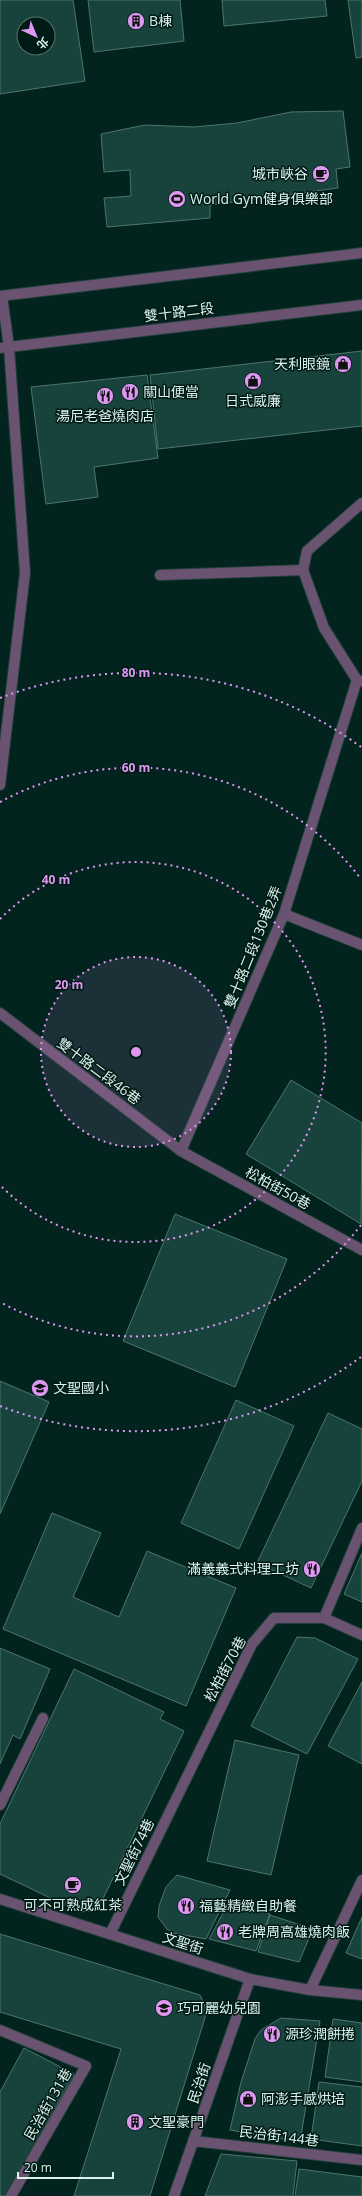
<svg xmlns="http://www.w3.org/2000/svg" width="362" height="2196" font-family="'Open Sans','Noto Sans TC',sans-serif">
	<rect width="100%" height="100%" fill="#02231e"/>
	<g fill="#18433c" stroke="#4b766d" fill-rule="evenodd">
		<path d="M0,0H73L85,81L0,94ZM24,24H48V48H24Z"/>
		<path d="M88,0H180L184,41L94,52Z"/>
		<path d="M222,0H325L327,16L224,26Z"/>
		<path d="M348,0H362V57L356,58Z"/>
		<path d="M343,111L350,167L336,169L338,188L210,205V218L107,227L104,198L131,196L130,170L104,172L101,134L145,125L194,127L237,123L291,112Z"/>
		<path d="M362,351V426L158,449L150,375Z"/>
		<path d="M147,375L158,458L94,467L98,497L46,504L31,387Z"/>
		<path d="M291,1080L362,1123L361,1224L246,1154Z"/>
		<path d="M175,1214L287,1259L235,1387L123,1341Z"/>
		<path d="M0,1381L49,1402L0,1514Z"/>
		<path d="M236,1400L294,1426L239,1549L181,1523Z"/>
		<path d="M328,1413L362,1429V1481L311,1588L257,1563Z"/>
		<path d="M52,1513L101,1533L73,1597L119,1617L147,1551L236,1588L186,1706L3,1629Z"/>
		<path d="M362,1553V1602L344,1594Z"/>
		<path d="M297,1637L315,1638L358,1659L307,1754L251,1726Z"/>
		<path d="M0,1648L50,1669L20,1739L13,1735L0,1764Z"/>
		<path d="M74,1669L164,1712L160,1719L184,1731L99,1907L91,1911L80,1912L0,1874V1824Z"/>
		<path d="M362,1682V1764L328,1746Z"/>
		<path d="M235,1740L299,1755L271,1875L207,1861Z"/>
		<path d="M177,1875L230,1890L206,1939L173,1933L167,1929L158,1917L159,1906L166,1887Z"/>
		<path d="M229,1902L270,1914L256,1951L209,1939Z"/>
		<path d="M270,1915L313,1929L299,1962L258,1952Z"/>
		<path d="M362,1917V1959L346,1953Z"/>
		<path d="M0,1934L200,1995L207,2011L150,2196H74L121,2049L0,2012Z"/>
		<path d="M281,2018L320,2021L300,2142L230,2130L241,2082L255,2039L261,2030Z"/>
		<path d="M333,2019L362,2023V2082L325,2077Z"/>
		<path d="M24,2048L74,2074L6,2196H0V2092Z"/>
		<path d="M319,2082L362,2087V2146L311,2139Z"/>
		<path d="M221,2154L297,2161L293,2196H205Z"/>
		<path d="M299,2169L362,2177V2196H295Z"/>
	</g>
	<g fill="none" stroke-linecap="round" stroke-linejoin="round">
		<defs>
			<g id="service">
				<path d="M303,570L324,628L357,680L362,681"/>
				<path d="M160,575L303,570L307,551L362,503"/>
				<path d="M0,785L25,573L9,347L2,296"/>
				<path d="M284,914L362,945"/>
				<path d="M0,1013L181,1151L362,1250"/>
				<path d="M181,1151L284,914L357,680"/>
				<path d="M324,1618L362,1528"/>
				<path d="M0,1805L43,1718"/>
				<path d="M310,1990L362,1880"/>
				<path d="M0,2030L86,2066L11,2196"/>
				<path d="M193,2141L362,2160"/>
			</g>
			<g id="minor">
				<path d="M0,1899L250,1979L310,1990L362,1995"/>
				<path d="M110,1934L252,1644L274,1618H324L362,1635"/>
				<path d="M174,2196L250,1979"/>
			</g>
			<g id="tertiary">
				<path d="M0,296L362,253"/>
				<path d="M0,348L362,305"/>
			</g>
		</defs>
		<use href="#service" stroke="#21403b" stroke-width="12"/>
		<use href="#minor" stroke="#21403b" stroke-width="12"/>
		<use href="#tertiary" stroke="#21403b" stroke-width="12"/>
		<use href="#service" stroke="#6a5370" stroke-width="10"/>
		<use href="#minor" stroke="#6a5370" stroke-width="10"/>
		<use href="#tertiary" stroke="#6a5370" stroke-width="10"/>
	</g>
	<circle cx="136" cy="1052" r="95" fill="#de98f2" fill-opacity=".12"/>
	<g fill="none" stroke="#de98f2" stroke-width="2" stroke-dasharray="2 4">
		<circle cx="136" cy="1052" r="95"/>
		<path d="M0 919A190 190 0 1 1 0 1185"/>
		<path d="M361 1225A284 284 0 0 1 0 1302M0 802A284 284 0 0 1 361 879"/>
		<path d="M361 1357A379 379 0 0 1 0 1406M0 698A379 379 0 0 1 361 747"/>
	</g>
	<defs>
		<symbol id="building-disc" viewBox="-11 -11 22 22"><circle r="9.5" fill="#de98f2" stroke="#001a15"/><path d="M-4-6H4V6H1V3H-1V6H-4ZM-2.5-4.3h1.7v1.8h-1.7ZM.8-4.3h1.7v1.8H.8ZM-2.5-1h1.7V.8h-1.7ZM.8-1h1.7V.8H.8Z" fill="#111"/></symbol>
		<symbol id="cafe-disc" viewBox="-11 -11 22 22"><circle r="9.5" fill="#de98f2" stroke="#001a15"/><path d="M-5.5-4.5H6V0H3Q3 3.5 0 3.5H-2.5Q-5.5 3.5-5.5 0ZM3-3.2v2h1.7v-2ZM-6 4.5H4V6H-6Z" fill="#111"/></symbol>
		<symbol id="stadium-disc" viewBox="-11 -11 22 22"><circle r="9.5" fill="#de98f2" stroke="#001a15"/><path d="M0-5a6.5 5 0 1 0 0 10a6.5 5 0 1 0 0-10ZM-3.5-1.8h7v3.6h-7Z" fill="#111"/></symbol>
		<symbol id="shop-disc" viewBox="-11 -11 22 22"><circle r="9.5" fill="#de98f2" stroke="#001a15"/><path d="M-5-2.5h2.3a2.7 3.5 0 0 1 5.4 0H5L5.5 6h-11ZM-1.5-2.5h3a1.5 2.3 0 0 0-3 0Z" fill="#111"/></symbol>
		<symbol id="restaurant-disc" viewBox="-11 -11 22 22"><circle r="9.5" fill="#de98f2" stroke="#001a15"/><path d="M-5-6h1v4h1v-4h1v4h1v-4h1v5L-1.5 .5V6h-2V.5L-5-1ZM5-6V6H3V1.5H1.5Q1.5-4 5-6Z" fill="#111"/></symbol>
		<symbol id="school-disc" viewBox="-11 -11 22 22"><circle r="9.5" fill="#de98f2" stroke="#001a15"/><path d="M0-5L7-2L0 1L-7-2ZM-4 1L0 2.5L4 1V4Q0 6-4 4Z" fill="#111"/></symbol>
	</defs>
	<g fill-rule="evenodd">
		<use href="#building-disc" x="126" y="11" width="20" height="20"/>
		<use href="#cafe-disc" x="311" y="164" width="20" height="20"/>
		<use href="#stadium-disc" x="167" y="189" width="20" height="20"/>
		<use href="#shop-disc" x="333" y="354" width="20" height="20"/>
		<use href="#shop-disc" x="243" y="371" width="20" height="20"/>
		<use href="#restaurant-disc" x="120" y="382" width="20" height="20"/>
		<use href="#restaurant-disc" x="95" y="386" width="20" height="20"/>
		<use href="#school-disc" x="30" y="1378" width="20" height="20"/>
		<use href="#restaurant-disc" x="302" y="1559" width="20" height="20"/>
		<use href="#cafe-disc" x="63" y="1875" width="20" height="20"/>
		<use href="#restaurant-disc" x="176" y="1896" width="20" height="20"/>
		<use href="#restaurant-disc" x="215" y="1922" width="20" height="20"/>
		<use href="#school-disc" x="154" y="1998" width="20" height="20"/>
		<use href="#restaurant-disc" x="262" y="2024" width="20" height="20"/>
		<use href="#shop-disc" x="238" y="2089" width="20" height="20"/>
		<use href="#building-disc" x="125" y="2112" width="20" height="20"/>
	</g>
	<g text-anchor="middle" stroke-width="3" stroke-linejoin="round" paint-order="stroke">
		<g font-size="14" fill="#dcf2ed" stroke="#001a15" text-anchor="start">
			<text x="149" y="26">B棟</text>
			<text x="308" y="179" text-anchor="end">城市峽谷</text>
			<text x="190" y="204">World Gym健身俱樂部</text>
			<text x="330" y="369" text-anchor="end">天利眼鏡</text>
			<text x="143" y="397">關山便當</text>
			<text x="253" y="406" text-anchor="middle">日式威廉</text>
			<text x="105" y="421" text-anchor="middle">湯尼老爸燒肉店</text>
			<text x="53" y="1393">文聖國小</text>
			<text x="299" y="1574" text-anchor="end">滿義義式料理工坊</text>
			<text x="73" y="1910" text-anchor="middle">可不可熟成紅茶</text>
			<text x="199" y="1911">福藝精緻自助餐</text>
			<text x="238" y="1937">老牌周高雄燒肉飯</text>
			<text x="177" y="2013">巧可麗幼兒園</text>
			<text x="285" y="2039">源珍潤餅捲</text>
			<text x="261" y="2104">阿澎手感烘培</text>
			<text x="148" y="2127">文聖豪門</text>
		</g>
		<g font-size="14" fill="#dcf2ed" stroke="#001a15">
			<text transform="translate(179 312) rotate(-7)" y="5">雙十路二段</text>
			<text transform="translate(253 947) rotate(-68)" y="5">雙十路二段130巷2弄</text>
			<text transform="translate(99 1071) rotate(37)" y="5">雙十路二段46巷</text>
			<text transform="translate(278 1188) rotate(29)" y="5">松柏街50巷</text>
			<text transform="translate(225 1669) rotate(-62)" y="5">松柏街70巷</text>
			<text transform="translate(134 1852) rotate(-64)" y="5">文聖街74巷</text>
			<text transform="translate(183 1943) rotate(18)" y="5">文聖街</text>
			<text transform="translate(199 2083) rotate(-71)" y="5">民治街</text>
			<text transform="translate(48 2104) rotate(-60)" y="5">民治街131巷</text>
			<text transform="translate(279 2136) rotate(7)" y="5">民治街144巷</text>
		</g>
	</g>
	<circle cx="136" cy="1052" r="6" fill="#de98f2" stroke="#001a15" stroke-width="2"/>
	<g font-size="12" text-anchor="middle" font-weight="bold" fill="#de98f2" stroke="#001a15" stroke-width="3" stroke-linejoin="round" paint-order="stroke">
		<text x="136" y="677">80 m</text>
		<text x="136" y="772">60 m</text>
		<text x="56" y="884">40 m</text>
		<text x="69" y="989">20 m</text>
	</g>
	<g transform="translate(36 36) rotate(136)"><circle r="19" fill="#001a15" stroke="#58706b"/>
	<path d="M0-3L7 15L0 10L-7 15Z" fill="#de98f2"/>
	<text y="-6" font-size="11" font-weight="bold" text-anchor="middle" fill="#dcf2ed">北</text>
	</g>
	<path d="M18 2172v6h95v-6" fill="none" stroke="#dcf2ed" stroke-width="2"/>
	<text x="24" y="2172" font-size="12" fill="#dcf2ed" stroke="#001a15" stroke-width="3" paint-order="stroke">20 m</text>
</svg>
